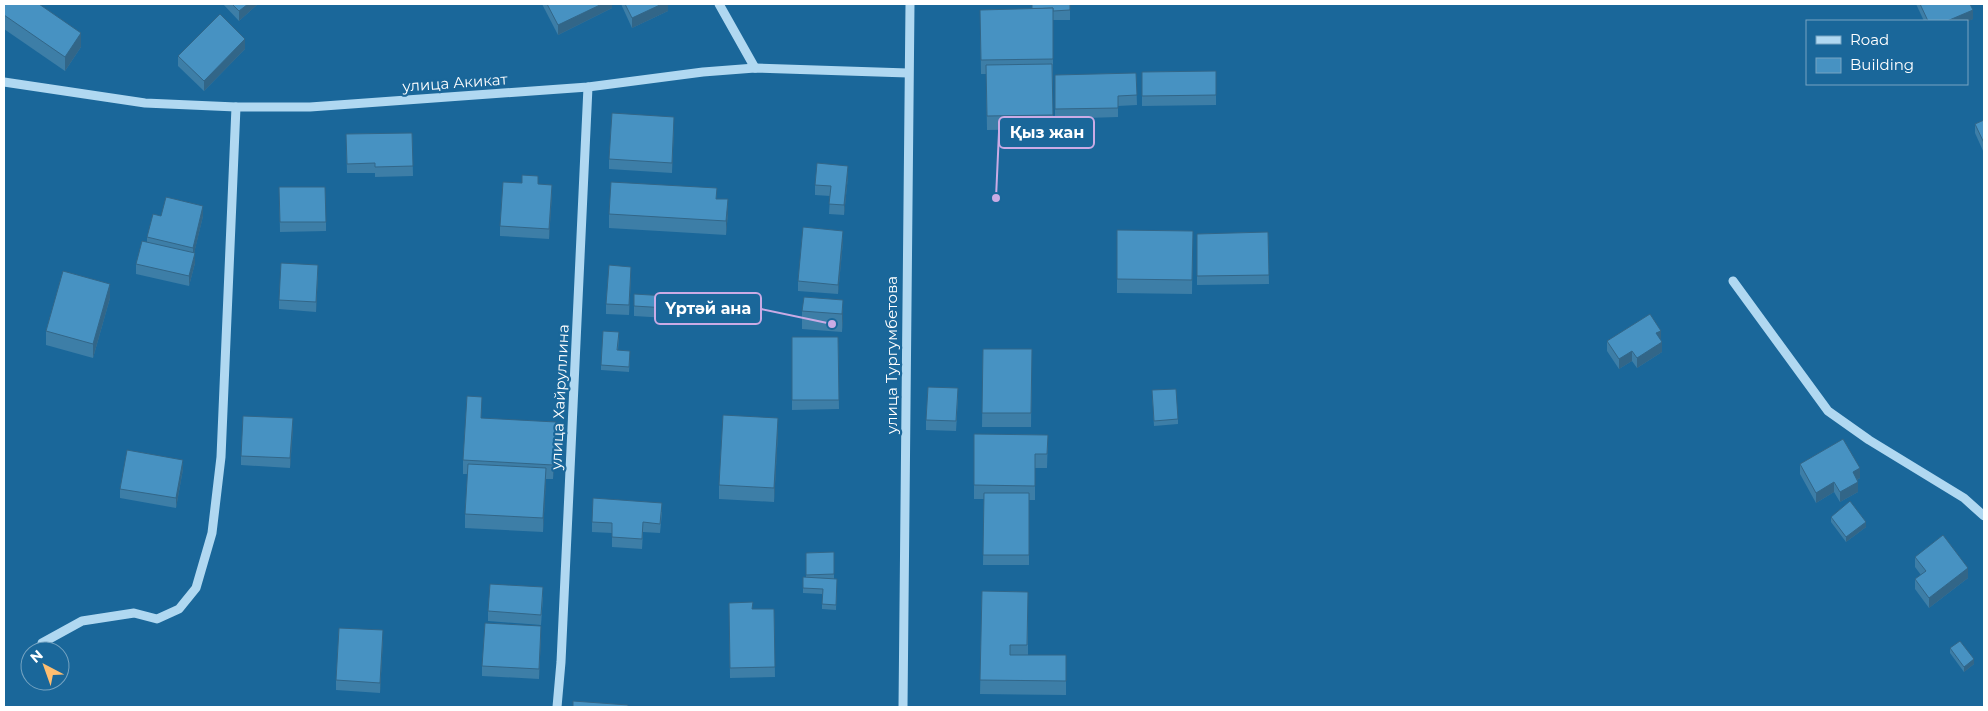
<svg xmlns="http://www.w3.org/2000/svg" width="1988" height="711" font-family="Montserrat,sans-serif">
	<rect width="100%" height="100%" fill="#1a679a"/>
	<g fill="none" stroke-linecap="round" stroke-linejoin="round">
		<g stroke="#b0d8f1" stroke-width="9">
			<path d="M719,4L755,68"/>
			<path d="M4,82L145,103L236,107H310L588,87L703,72L755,68L908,73"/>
			<path d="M1733,281L1828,411L1869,440L1964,498L1984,516"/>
			<path d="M42,643L82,621L134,613L157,619L179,609L196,588L212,533L221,457L236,107"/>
			<path d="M557,707L561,662L588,87"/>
			<path d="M903,707L910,4"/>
		</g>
	</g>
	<g fill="#3d7ea7">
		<path d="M4,4L81,47L65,71L4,29Z"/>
		<path d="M223,4H258L239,21Z"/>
		<path d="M542,4H612V8L558,35Z"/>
		<path d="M621,4H668V11L632,28Z"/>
		<path d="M1070,4V20H1053V129L987,130L986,74H981L980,10L1032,9Z"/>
		<path d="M1916,4H1970L1973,19L1967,21H1924Z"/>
		<path d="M245,49L204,91L178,66V56Z"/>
		<path d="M1216,71V105L1142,106V72Z"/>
		<path d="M1136,73L1137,105L1118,106V117L1055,119V75Z"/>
		<path d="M1984,120V153L1975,133V124Z"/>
		<path d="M674,127L672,173L609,169V159Z"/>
		<path d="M412,133L413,176L375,177V173H347L346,134Z"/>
		<path d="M848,176L844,215L829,214L830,196L815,195V185Z"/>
		<path d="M538,184L552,194L549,239L500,236V226Z"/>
		<path d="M279,187L326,222V231L280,232Z"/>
		<path d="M728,213L726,235L609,228V214Z"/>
		<path d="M161,216H203L194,253L195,263L189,286L136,274V264L147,242V237Z"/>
		<path d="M1117,230L1193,231L1192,294L1117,293Z"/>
		<path d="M1268,232L1269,284L1197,285V234Z"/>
		<path d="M843,241L838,294L798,291V281Z"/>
		<path d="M318,274L316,312L279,309V300Z"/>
		<path d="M631,277L629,315L606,314V304Z"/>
		<path d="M634,294L701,307L700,320L634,316Z"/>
		<path d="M110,298L93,358L46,345V331Z"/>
		<path d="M843,300V318L842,332L802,329V311Z"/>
		<path d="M619,337L618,350L630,356L629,372L601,370V365Z"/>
		<path d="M792,337H838L839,409L792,410Z"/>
		<path d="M1661,340L1662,352L1637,368L1632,361L1619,369L1607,351V341Z"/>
		<path d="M983,349H1032L1031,427H982Z"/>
		<path d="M1152,390L1178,419V424L1154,426Z"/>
		<path d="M958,398L956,431L926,430V420Z"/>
		<path d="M481,418L556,436L553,479H546L543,532L465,528V514L468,474H463V460Z"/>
		<path d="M293,428L290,468L241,465V456Z"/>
		<path d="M778,432L774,502L719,499V485Z"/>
		<path d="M974,434L1048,435L1047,468H1035V500H1029V565H983L984,499H974Z"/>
		<path d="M1800,464L1860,478L1857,480L1858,492L1840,502L1834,492L1816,503L1800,474Z"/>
		<path d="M183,469L176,508L120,498V489Z"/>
		<path d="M662,512L660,533L643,532L642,549L612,547V533L592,532V522Z"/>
		<path d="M1831,517L1866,527L1846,542L1831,522Z"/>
		<path d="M834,552V579H837L836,610L822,609V594L803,593V577L806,578V553Z"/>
		<path d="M1915,557L1968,578L1929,608L1915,589V579L1921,575L1915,567Z"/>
		<path d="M982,591L1028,592V655H1066V695L980,694Z"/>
		<path d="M543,597L541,625L488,621V611Z"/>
		<path d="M729,603L752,609H774L775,677L730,678Z"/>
		<path d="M541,636L539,679L482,676V666Z"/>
		<path d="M383,640L380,693L336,690V680Z"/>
		<path d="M1950,648L1974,664L1964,672L1950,653Z"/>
	</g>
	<g fill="#326688">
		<path d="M248,4H258L239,21V11Z"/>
		<path d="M602,4H612V8L558,35V25Z"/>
		<path d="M662,4H668V11L632,28V18Z"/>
		<path d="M1973,10V19L1967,22V21H1947Z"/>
		<path d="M81,33V47L65,71V57Z"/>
		<path d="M245,39V49L204,91V81Z"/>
		<path d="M674,117V127L672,173V163Z"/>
		<path d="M848,166V176L844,215V205Z"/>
		<path d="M552,185V194L549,239V229Z"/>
		<path d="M728,199V213L726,235V221Z"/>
		<path d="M203,206V216L193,258V248Z"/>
		<path d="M843,231V241L838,294V285Z"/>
		<path d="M195,253V263L189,286V276Z"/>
		<path d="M318,265V274L316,312V302Z"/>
		<path d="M631,267V277L629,315V305Z"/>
		<path d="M110,284V298L93,358V344Z"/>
		<path d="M843,300V318L842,332V314Z"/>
		<path d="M1661,331V340L1656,333Z"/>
		<path d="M1662,342V352L1637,368V358Z"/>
		<path d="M1632,351V361L1619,369V359Z"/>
		<path d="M293,418V428L290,468V458Z"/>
		<path d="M778,418V432L774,502V488Z"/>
		<path d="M556,422V436L553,479V465Z"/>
		<path d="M183,460V469L176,508V498Z"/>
		<path d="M546,468V482L543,532V518Z"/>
		<path d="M1860,468V478L1853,482V472Z"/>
		<path d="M1834,482V492L1816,503V493Z"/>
		<path d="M1858,482V492L1840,502V492Z"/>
		<path d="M1866,522V527L1846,542V537Z"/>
		<path d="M1968,568V578L1929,608V598Z"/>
		<path d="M541,626V636L539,679V669Z"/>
		<path d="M383,630V640L380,693V683Z"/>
		<path d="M1974,659V664L1964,672V667Z"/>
	</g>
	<g fill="#4792c2" stroke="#326688">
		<path d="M4,4H39L81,33L65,57L4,15Z"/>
		<path d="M232,4H248L239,11Z"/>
		<path d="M547,4H602L558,25Z"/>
		<path d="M625,4H662L632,18Z"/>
		<path d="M1032,4H1070V10L1053,11V8L1032,9Z"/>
		<path d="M1920,4H1970L1973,10L1947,21H1928Z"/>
		<path d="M1053,8V59L981,60L980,10Z"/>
		<path d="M220,14L245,39L204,81L178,56Z"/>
		<path d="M1052,64L1053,115L987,116L986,65Z"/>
		<path d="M1216,71V95L1142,96V72Z"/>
		<path d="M1136,73L1137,95L1118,96V108L1055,109V75Z"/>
		<path d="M612,113L674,117L672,163L609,159Z"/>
		<path d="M1984,120V143L1975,124Z"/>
		<path d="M412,133L413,166L375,167V163L347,164L346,134Z"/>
		<path d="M817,163L848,166L844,205L829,204L831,186L815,185Z"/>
		<path d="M522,175L538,176V184L552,185L549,229L500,226L503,182L522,183Z"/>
		<path d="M611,182L717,188L716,199H728L726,221L609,214Z"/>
		<path d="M279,187H325L326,222H280Z"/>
		<path d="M166,197L203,206L193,248L147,237L153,214L161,216Z"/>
		<path d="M803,227L843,231L838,285L798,281Z"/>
		<path d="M1117,230L1193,231L1192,280L1117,279Z"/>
		<path d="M1268,232L1269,275L1197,276V234Z"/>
		<path d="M142,241L195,253L189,276L136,264Z"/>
		<path d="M281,263L318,265L316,302L279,300Z"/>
		<path d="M609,265L631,267L629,305L606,304Z"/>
		<path d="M63,271L110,284L93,344L46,331Z"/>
		<path d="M634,294L701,298L700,310L634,306Z"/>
		<path d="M804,297L843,300L842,314L802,311Z"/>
		<path d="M1650,314L1661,331L1656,333L1662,342L1637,358L1632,351L1619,359L1607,341Z"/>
		<path d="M603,331L619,332L617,350L630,351L629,367L601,365Z"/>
		<path d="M792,337H838L839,400H792Z"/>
		<path d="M983,349H1032L1031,413H982Z"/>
		<path d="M928,387L958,388L956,421L926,420Z"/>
		<path d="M1176,389L1178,419L1154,421L1152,390Z"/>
		<path d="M467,396L482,397L481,418L556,422L553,465L463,460Z"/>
		<path d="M723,415L778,418L774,488L719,485Z"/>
		<path d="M243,416L293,418L290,458L241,456Z"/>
		<path d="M974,434L1048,435L1047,454H1035V486L974,485Z"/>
		<path d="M1843,439L1860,468L1853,472L1858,482L1840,492L1834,482L1816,493L1800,464Z"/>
		<path d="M127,450L183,460L176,498L120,489Z"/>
		<path d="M468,464L546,468L543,518L465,514Z"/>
		<path d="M984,493H1029V555H983Z"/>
		<path d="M593,498L662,503L660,524L643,522L642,539L612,537V523L592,522Z"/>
		<path d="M1850,501L1866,522L1846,537L1831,517Z"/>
		<path d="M1943,535L1968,568L1929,598L1915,579L1926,571L1915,557Z"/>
		<path d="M834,552V574L806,575V553Z"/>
		<path d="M803,577L837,579L836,605L822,604L823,589L803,588Z"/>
		<path d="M490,584L543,587L541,615L488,611Z"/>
		<path d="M982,591L1028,592L1027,645H1010V655H1066V681L980,680Z"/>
		<path d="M753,602L752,609H774L775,667L730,668L729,603Z"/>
		<path d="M485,623L541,626L539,669L482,666Z"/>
		<path d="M339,628L383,630L380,683L336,680Z"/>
		<path d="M1960,641L1974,659L1964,667L1950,648Z"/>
		<path d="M573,701L628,705V707H573Z"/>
	</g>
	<g text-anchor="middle" stroke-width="4.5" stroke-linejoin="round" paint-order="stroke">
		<g font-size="15" fill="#fff" stroke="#1a679a">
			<text transform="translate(455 83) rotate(-4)" y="5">улица Акикат</text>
			<text transform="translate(892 355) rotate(-90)" y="5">улица Тургумбетова</text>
			<text transform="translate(560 397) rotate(-87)" y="5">улица Хайруллина</text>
		</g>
	</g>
	<path fill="none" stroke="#caabe5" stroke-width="2" d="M996 198L999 132M832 324L761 309"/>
	<g fill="#caabe5" stroke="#1a679a" stroke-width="2">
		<circle cx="996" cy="198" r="5"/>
		<circle cx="832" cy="324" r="5"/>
	</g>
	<g fill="#1a679a" stroke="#caabe5" stroke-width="2">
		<rect x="999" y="117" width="95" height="31" rx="5"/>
		<rect x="655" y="293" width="106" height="31" rx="5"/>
	</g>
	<g font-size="16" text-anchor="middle" font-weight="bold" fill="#fff">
		<text x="1047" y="138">Қыз жан</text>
		<text x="708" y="314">Үртәй ана</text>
	</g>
	<rect width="1988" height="711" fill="none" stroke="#ffffff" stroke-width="10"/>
	<rect x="1806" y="20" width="162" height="65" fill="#1a679a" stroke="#76a4c2"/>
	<rect x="1816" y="36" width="25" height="8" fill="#b0d8f1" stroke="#76a4c2"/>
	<text x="1850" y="45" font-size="15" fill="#ffffff">Road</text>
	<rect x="1816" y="58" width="25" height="15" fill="#4792c2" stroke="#76a4c2"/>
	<text x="1850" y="70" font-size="15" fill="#ffffff">Building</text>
	<g transform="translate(45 666) rotate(319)"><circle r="24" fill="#1a679a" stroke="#76a4c2"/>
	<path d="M0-4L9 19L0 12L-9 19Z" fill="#ffbe70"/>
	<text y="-8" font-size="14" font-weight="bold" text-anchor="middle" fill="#ffffff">N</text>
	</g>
</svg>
